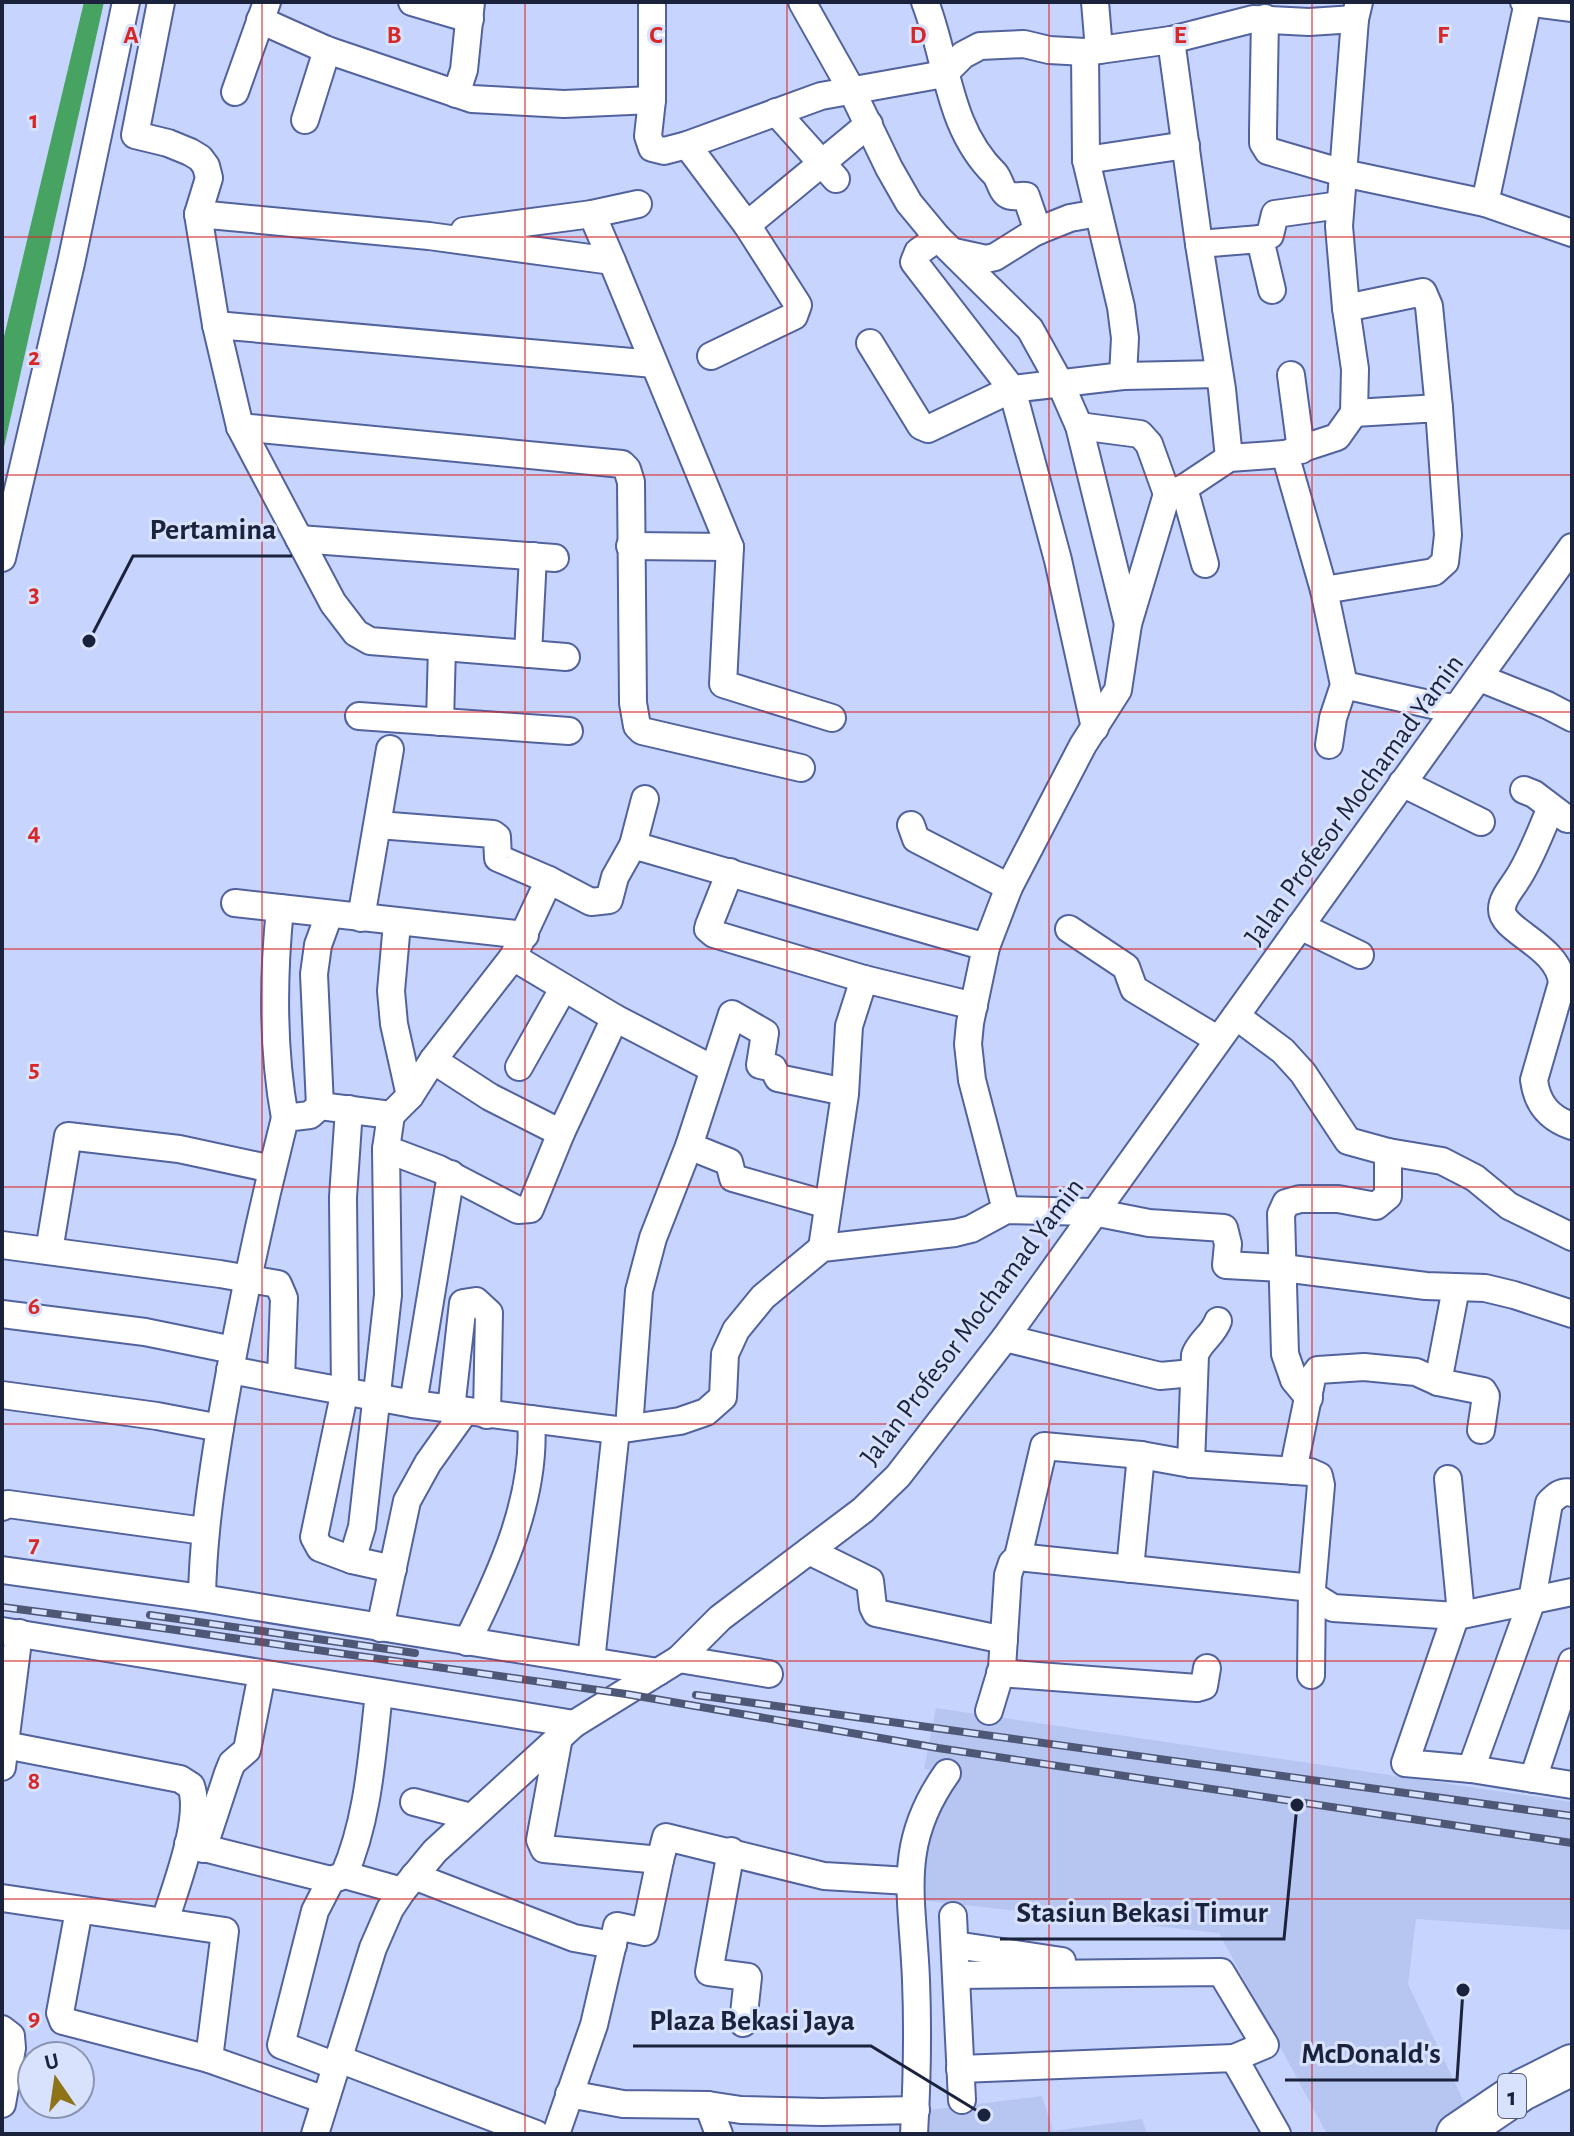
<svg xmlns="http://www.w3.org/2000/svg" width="1574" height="2136" font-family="'Alegreya Sans',sans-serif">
	<rect width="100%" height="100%" fill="#c7d4fd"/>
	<g fill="#b7c6f1">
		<path d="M936,1708L1572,1802V1930L1416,1919L1408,1984L1466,2106L1434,2134H1327L1219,1933L919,1900L918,1859L940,1796L959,1773L924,1769Z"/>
		<path d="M1042,2096L1053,2131L1142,2119L1147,2134H920L921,2111Z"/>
	</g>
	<path fill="#46a362" d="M84,2H104L2,456V345Z"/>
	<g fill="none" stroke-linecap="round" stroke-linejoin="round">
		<defs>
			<g id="minor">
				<path d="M161,2L135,135L168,143L190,152L200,158L206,166L209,178L198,214L216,325L240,427L333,603L356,633L370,641L566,657"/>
				<path d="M412,2L470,19"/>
				<path d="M652,2V100L648,136L652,148L664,151L687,145L821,96L944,74L963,55L980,46L1024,44L1049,50L1085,52L1171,40L1253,19L1309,22L1355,19"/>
				<path d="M802,2L851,89L889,168L909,203L938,238L1030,329L1061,385L1079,426L1128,624"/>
				<path d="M925,2C948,61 947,127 995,174C1000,180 1001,191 1008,195C1013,198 1021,195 1026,196L1038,231"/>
				<path d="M1095,2L1099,50"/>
				<path d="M1524,2L1572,8"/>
				<path d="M1265,18L1263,131V143L1268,151L1343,173L1485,203L1572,233"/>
				<path d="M260,20L327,50L472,99L564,104L652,100"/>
				<path d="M1171,40L1199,244L1222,389L1229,458"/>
				<path d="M1085,52L1086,160L1121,307L1125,338L1123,376"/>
				<path d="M235,92L267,2"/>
				<path d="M456,94L464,70L471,2"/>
				<path d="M776,112L836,179"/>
				<path d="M305,120L327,50"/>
				<path d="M687,145L747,225L798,305L794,316L711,356"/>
				<path d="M1086,160L1186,145"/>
				<path d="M1485,203L1528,2"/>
				<path d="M198,214L429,236L612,261L730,547L723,684L832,718"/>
				<path d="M592,214L612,261"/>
				<path d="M747,225L869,124"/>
				<path d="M464,231L592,214L638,204"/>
				<path d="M938,238L918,252L914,262L1012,389L1058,560L1095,728"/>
				<path d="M1260,239L1270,235L1275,214L1340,205"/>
				<path d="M1199,244L1260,239L1272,290"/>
				<path d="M954,252L986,259L995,257L1035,232L1070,218L1098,213"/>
				<path d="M1346,308L1423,292L1429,306L1439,408"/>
				<path d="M216,325L654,364"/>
				<path d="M870,343L921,426L928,429L1012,389L1123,376L1219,374"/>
				<path d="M1291,375L1301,450"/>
				<path d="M1079,426L1140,434L1149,444L1167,494"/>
				<path d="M240,427L622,464L627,469L631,482L633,703L637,726L642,731L801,768"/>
				<path d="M1285,454L1324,590L1344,685L1333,718L1329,745"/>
				<path d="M1184,488L1205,564"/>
				<path d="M299,539L555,558"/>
				<path d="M630,546L730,547"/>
				<path d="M2,558L71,263L126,2"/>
				<path d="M1324,590L1434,572L1445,562L1448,535L1439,408L1354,413"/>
				<path d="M528,654L533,556"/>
				<path d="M1480,678L1547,705L1572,718"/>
				<path d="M1344,685L1433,705L1456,708"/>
				<path d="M359,716L569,731"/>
				<path d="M440,722L442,647"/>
				<path d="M1402,783L1481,822"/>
				<path d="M1524,790L1534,794L1567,819L1572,818"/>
				<path d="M1551,808C1540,832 1531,859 1516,881C1511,889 1502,899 1502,909C1501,931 1559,946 1562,983L1534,1080C1537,1104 1549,1118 1572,1126"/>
				<path d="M378,825L493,834L497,837L498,858L549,880"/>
				<path d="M911,825L916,839L1009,887"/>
				<path d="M633,845L645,799"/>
				<path d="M730,872L709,925L708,929L714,934L864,979L974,1006"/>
				<path d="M235,903L525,935"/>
				<path d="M280,908C273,978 272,1048 285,1118"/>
				<path d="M329,915L318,945L314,974L320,1106L391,1115L410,1096L433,1060L513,957L549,880L591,902L609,900L615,877L633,845L986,947"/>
				<path d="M361,918L390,749"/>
				<path d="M397,923L391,991L394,1024L410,1096"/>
				<path d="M1300,926L1360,955"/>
				<path d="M1069,929L1126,967L1134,989L1217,1039"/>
				<path d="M513,957L615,1018L713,1069"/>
				<path d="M1236,1016L1283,1051L1303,1073L1348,1141L1388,1152L1442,1161L1475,1178L1509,1206L1572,1237"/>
				<path d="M433,1060L490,1097L561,1133"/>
				<path d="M519,1067L563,989"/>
				<path d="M349,1109L343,1197L345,1390L314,1537L320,1548L352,1560L393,1569"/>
				<path d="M689,1146L729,1162L733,1178L828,1205"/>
				<path d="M386,1149L439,1169L518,1210L530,1209L561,1133L615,1018"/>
				<path d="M451,1174L413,1404L616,1430L680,1421L706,1412L723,1397L725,1354L736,1330L763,1297L822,1248L955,1233L971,1229L1006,1210L1093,1212L1149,1223L1224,1228L1228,1244L1226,1265L1283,1268L1426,1286L1485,1288L1514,1295L1572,1314"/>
				<path d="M1006,1210L972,1080L968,1044L970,1023L986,947L1009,887L1083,745L1118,690L1128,624L1167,494L1184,488L1229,458L1285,454L1337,437L1354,413L1355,369L1346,308L1339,226L1355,19L1359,2"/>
				<path d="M2,1245L220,1274L278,1284L284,1298L281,1378"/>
				<path d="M822,1248L845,1094L849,1026L864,979"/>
				<path d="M49,1251L68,1136L179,1149L272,1169"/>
				<path d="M2,1314L145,1332L233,1350"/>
				<path d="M1005,1338L1160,1376L1193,1373"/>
				<path d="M230,1370L413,1404"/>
				<path d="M1438,1382L1456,1288"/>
				<path d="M2,1395L157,1416L220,1428"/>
				<path d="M1309,1398L1294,1380L1285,1354L1281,1214L1286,1203L1300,1199H1338L1376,1206L1388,1196V1152"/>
				<path d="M451,1409L463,1303L476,1301L489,1313L487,1415"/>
				<path d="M629,1428L639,1291L653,1238L689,1146L732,1014L765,1033L760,1065L773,1068L778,1078L845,1092"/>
				<path d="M1191,1464L1195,1355C1200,1341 1213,1335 1218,1321"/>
				<path d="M1293,1471L1312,1378L1318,1370L1364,1367L1416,1372L1438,1382L1483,1391L1486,1396L1481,1430"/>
				<path d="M1448,1479L1460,1603L1405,1763L1471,1769L1572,1785"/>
				<path d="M2,1507L8,1504L204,1531"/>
				<path d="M809,1551L870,1581L873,1607L876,1613L1004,1640"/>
				<path d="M1018,1557L1044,1446L1141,1455L1191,1464L1310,1472L1319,1476L1321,1485L1312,1588L1311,1675"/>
				<path d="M352,1560L362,1527L388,1295L386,1149L391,1115"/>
				<path d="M1130,1569L1141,1455"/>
				<path d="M2,1570L202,1598L658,1672"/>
				<path d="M1312,1595L1333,1608L1457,1616L1572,1592"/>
				<path d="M202,1598C203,1536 212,1477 222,1416C239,1316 260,1217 285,1118L310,1115L320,1106"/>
				<path d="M380,1628L407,1501L428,1463L465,1411"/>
				<path d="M2,1631L574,1724"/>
				<path d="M467,1642C501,1574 537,1497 531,1419"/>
				<path d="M679,1659L769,1674"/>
				<path d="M591,1661L616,1430"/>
				<path d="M1000,1673L1197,1688L1204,1686L1207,1668"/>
				<path d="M989,1711L1002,1668L1008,1575L1012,1563L1018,1557L1312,1588"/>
				<path d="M559,1737L540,1840L544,1849L660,1860L666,1837L824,1876L909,1881"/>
				<path d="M5,1745L180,1779L191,1786C203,1818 175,1888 165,1921"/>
				<path d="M2,1767L19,1633"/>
				<path d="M1471,1769L1532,1600L1549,1503C1556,1496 1562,1490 1572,1493"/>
				<path d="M1533,1779L1572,1662"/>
				<path d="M414,1802L471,1817"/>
				<path d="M188,1844L331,1880"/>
				<path d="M203,1849L228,1773L232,1763L247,1750L262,1674"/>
				<path d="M731,1851L709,1972L748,1977L743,2023"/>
				<path d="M344,1875C369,1818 372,1753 379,1693"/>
				<path d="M414,1876L574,1938L613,1945"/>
				<path d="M2,1898L225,1931L209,2059L325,2100"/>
				<path d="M79,1910L60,2013L63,2021L209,2059"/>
				<path d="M953,1916L962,2100"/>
				<path d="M955,1945L1062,1961"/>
				<path d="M956,1975L1221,1972L1265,2045L1234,2058"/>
				<path d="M2,2029L11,2036L12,2048L2,2104"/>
				<path d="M339,2059L536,2134"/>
				<path d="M336,2066L281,2045L315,1911L331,1880L345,1875L402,1891"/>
				<path d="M960,2069L1234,2058L1277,2134"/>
				<path d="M569,2094L623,2104L708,2105L741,2110L822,2112L916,2110"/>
				<path d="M708,2105L719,2134"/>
				<path d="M315,2134L373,1948L390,1909L402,1891L435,1851L574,1724L679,1659L720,1618L863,1510L898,1476L1005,1338L1572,547"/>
				<path d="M556,2134L594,2025L617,1926L645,1932L660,1860"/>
				<path d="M914,2134C917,2083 918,2031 916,1980C913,1898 895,1846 947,1773"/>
			</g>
			<path id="highway" d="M1457,2134L1522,2090L1572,2065"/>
		</defs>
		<use href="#minor" stroke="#51629d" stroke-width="30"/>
		<use href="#highway" stroke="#51629d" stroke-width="44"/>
		<use href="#minor" stroke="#fff" stroke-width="26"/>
		<use href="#highway" stroke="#fff" stroke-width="40"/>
		<defs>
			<g id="rail">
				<path d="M2,1607L155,1627L626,1694L938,1748L1572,1843"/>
				<path d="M150,1615L415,1653"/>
				<path d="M696,1695L1572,1816"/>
			</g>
		</defs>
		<use href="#rail" stroke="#4e5776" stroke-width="8"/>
		<use href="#rail" stroke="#d8e2fd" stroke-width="5" stroke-dasharray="15" stroke-linecap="butt"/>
	</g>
	<path fill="none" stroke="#d62828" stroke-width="2" stroke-opacity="0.55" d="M262,2V2134M525,2V2134M787,2V2134M1049,2V2134M1312,2V2134M2,237H1572M2,475H1572M2,712H1572M2,949H1572M2,1187H1572M2,1424H1572M2,1661H1572M2,1899H1572"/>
	<g text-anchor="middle" stroke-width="6" stroke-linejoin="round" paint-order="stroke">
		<rect fill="#d8e2fd" stroke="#545c76" stroke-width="2" x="1498" y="2074" width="28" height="44" rx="6"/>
		<g font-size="26" font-weight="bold" fill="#1b223c">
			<text x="1512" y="2105">1</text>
		</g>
		<g font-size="28" fill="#1b223c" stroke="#d8e2fd">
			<text transform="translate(1353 799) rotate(-54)" y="10">Jalan Profesor Mochamad Yamin</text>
			<text transform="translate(971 1321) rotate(-53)" y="10">Jalan Profesor Mochamad Yamin</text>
		</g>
	</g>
	<g font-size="26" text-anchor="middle" font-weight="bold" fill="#d62828" stroke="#d8e2fd" stroke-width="6" stroke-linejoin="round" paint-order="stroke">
		<text x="131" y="43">A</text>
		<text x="394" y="43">B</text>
		<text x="656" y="43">C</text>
		<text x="918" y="43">D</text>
		<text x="1180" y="43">E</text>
		<text x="1443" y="43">F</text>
		<text x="34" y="128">1</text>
		<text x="34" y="365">2</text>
		<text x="34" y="602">3</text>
		<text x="34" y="840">4</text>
		<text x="34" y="1077">5</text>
		<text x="34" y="1314">6</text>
		<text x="34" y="1552">7</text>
		<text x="34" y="1789">8</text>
		<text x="34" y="2026">9</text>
	</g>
	<path fill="none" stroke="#1b223c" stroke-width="3" d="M89 641L133 556H292M1297 1805L1284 1939H1000M984 2115L871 2046H633M1463 1990L1457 2080H1285"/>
	<g fill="#1b223c" stroke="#d8e2fd" stroke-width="3">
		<circle cx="89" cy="641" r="8"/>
		<circle cx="1297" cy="1805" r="8"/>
		<circle cx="984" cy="2115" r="8"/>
		<circle cx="1463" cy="1990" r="8"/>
	</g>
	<g font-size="30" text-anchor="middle" font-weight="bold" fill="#1b223c" stroke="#d8e2fd" stroke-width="6" stroke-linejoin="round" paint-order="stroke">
		<text x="213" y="539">Pertamina</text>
		<text x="1142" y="1922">Stasiun Bekasi Timur</text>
		<text x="752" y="2030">Plaza Bekasi Jaya</text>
		<text x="1371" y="2063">McDonald's</text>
	</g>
	<rect width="1574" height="2136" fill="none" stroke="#1b223c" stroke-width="8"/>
	<g transform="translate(56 2080) rotate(347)"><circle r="38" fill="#d8e2fd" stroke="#8c95b0" stroke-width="2"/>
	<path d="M0-6L14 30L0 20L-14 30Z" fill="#8e7318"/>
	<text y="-12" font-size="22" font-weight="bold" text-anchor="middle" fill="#1b223c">U</text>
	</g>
</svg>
